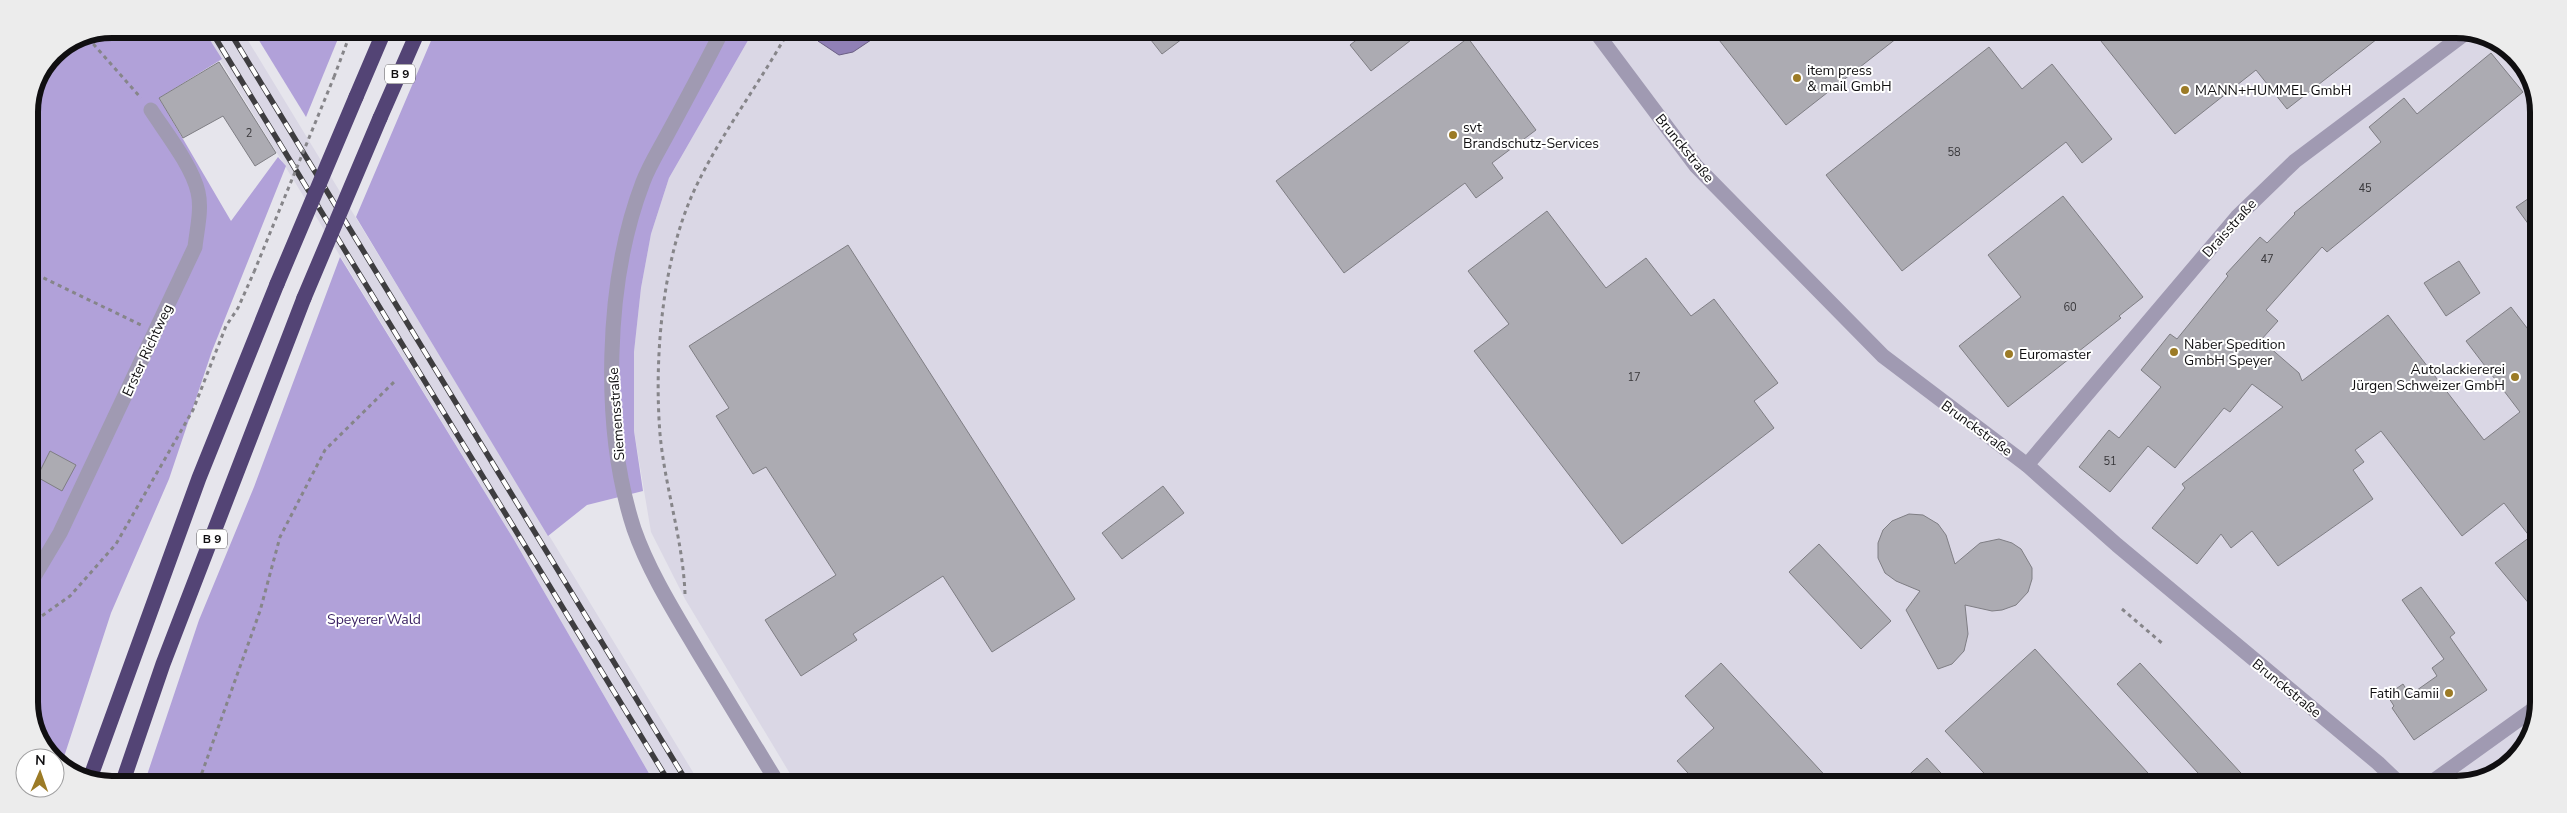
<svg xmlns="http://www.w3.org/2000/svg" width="2567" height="813" font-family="'Nunito Sans',sans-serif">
	<rect width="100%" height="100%" fill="#e6e5ec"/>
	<g fill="#dad7e5">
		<path d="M201,29H241L699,782H654L513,538Z"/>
		<path d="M754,30L2477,32L2518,57L2538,106L2535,723L2506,767L2456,784L795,782L685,599L651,532L634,431V352L641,288L651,234L669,178Z"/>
	</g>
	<g fill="#b1a1d9">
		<path d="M111,29H203L222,59L159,98L231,221L278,157L286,166L212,351L169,479L111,613L62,763L46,752L29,707V111L35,79L53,53Z"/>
		<path d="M252,29H342L306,117Z"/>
		<path d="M436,29L754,30L669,178L651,234L641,288L634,352V431L643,491L587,505L548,536L356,217Z"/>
		<path d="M340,257L513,538L654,782L145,781L199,620L254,487Z"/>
	</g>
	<path fill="#9080b6" stroke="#6a5e84" d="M813,30H886L853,52L839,55L818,41Z"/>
	<g fill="#acabb2" stroke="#7f7e84">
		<path d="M1143,30H1194L1162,54Z"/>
		<path d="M1369,30H1424L1371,71L1350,45Z"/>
		<path d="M1712,31H1906L1786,125Z"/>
		<path d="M2093,31L2386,32L2287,109L2256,70L2175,134Z"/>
		<path d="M1468,38L1536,130L1492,163L1503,178L1476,198L1465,183L1344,273L1276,181Z"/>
		<path d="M1989,47L2022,89L2052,64L2112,139L2082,163L2066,142L1902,271L1826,175Z"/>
		<path d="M2491,53L2523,92L2327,252L2322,247L2266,310L2278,321L2261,340L2299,373L2302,381L2388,315L2484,440L2520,412L2466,341L2511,307L2537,341L2536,612L2495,563L2530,537L2504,503L2462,536L2381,431L2355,450L2364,462L2353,470L2373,499L2278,566L2252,531L2231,548L2221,534L2197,564L2152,528L2185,488L2182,484L2283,407L2252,384L2230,412L2224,408L2175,468L2148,446L2110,492L2079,467L2109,430L2119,438L2161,387L2141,370L2170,334L2177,339L2228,276L2226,274L2260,237L2267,243L2295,214L2294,213L2381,142L2369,127L2404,98L2417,114Z"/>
		<path d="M219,62L276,153L255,166L223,116L183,138L159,98Z"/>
		<path d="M2538,192L2537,236L2516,207Z"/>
		<path d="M2063,196L2143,297L2119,316L2121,318L2008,407L1959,346L2021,297L1988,255Z"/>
		<path d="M1547,211L1606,288L1646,258L1691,316L1714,299L1778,383L1754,401L1774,428L1622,544L1474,351L1509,324L1468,271Z"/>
		<path d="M848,245L1075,599L992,652L943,576L853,634L857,640L801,676L765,620L836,575L766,467L753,474L716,416L729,408L689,346Z"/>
		<path d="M2459,261L2480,293L2446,316L2424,283Z"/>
		<path d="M50,451L76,465L62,491L37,477Z"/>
		<path d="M1163,486L1184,513L1122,559L1102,533Z"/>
		<path d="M1909,514L1923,515L1938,524L1946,535L1955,564L1980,543L1999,539L2012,543L2021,549L2032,568V579L2028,592L2016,605L2002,610L1992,611L1965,605L1968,634L1964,651L1952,664L1938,669L1906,610L1920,591L1896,581L1885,573L1878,558V543L1883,530L1892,521Z"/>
		<path d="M1819,544L1891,621L1861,649L1789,572Z"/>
		<path d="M2421,587L2455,633L2450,637L2487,690L2414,740L2392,708L2394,706L2387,695L2403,684L2410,695L2437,676L2432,668L2444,659L2402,600Z"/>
		<path d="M2035,649L2158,784H1994L1945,731Z"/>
		<path d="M1721,663L1832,783H1697L1677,761L1714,728L1685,696Z"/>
		<path d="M2140,663L2251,784H2208L2117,684Z"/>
		<path d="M1927,758L1951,784H1899Z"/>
	</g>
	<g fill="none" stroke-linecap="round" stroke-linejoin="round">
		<g stroke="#868589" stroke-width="3" stroke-dasharray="4 4" stroke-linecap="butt">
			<path d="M88,38L141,98"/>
			<path d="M334,77L352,29"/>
			<path d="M29,271L141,325"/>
			<path d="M685,594C683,540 665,488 660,434C654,359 662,262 693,193C719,136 759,85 789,30"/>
			<path d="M2122,609L2163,644"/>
			<path d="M29,625L70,596L116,544L193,410L226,326L238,308L254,272"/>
			<path d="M199,781L260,611L280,537L325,450L395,381"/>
		</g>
		<g stroke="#a09ab2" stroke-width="15">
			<path d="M723,29C705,65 686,100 667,135C659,150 649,166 643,182C605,281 601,428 634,529C649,572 675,613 698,652C725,696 751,739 777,782"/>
			<path d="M1595,31L1696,166L1883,356L2027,465L2117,545L2378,763L2400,784"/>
			<path d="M2027,465L2237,217L2295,161L2467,32"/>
			<path d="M29,585L60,533L195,247C197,229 202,209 198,192C192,166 166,133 151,110"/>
			<path d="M2429,784L2535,708"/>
		</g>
		<g stroke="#534475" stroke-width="15">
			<path d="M356,97L385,29"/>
			<path d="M380,118L419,29"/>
			<path d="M89,781L199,478L277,284"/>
			<path d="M123,781L163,664L304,298"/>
		</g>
		<defs>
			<g id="rail">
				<path d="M210,29L669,782"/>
				<path d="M228,29L687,782"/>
			</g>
		</defs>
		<use href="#rail" stroke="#3e3d40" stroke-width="5.5"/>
		<use href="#rail" stroke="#fff" stroke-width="4" stroke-dasharray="11" stroke-linecap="butt"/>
		<path stroke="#868589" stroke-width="3" stroke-dasharray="4 4" stroke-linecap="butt" d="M254,272L334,77"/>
		<g stroke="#534475" stroke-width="15">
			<path d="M277,284L356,97"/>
			<path d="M304,298L380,118"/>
		</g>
	</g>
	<g fill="#9c7b26" stroke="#fff" stroke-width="2">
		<circle cx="1797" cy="78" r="5"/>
		<circle cx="2185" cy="90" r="5"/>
		<circle cx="1453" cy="135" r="5"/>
		<circle cx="2174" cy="352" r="5"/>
		<circle cx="2009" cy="354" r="5"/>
		<circle cx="2515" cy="377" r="5"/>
		<circle cx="2449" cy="693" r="5"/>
	</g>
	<g text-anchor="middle" stroke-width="4" stroke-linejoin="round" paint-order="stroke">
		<g font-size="11" fill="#373639">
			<text x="249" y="137">2</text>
			<text x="1954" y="156">58</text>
			<text x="2365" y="192">45</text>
			<text x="2267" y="263">47</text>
			<text x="2070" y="311">60</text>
			<text x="1634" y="381">17</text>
			<text x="2110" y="465">51</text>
		</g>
		<g fill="#fff" stroke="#585758" stroke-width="1">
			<rect x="385" y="64.5" width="30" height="19" rx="4"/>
			<rect x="197" y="529.5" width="30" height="19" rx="4"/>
		</g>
		<g font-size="12" font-weight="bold" fill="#100f11">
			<text x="400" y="78">B 9</text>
			<text x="212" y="543">B 9</text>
		</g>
		<g font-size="14" fill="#100f11" stroke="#fff" text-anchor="start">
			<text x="1807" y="75">item press<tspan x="1807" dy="16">&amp; mail GmbH</tspan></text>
			<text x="2195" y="95">MANN+HUMMEL GmbH</text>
			<text x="1463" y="132">svt<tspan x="1463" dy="16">Brandschutz-Services</tspan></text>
			<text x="2184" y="349">Naber Spedition<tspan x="2184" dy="16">GmbH Speyer</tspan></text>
			<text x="2019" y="359">Euromaster</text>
			<text x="2505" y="374" text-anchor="end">Autolackiererei<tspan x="2505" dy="16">Jürgen Schweizer GmbH</tspan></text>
			<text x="2439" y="698" text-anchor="end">Fatih Camii</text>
		</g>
		<g font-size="14" fill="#100f11" stroke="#fff">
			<text transform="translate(1685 148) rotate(51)" y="5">Brunckstraße</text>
			<text transform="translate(2229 228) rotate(-48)" y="5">Draisstraße</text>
			<text transform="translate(147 350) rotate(-65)" y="5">Erster Richtweg</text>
			<text transform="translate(616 414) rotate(-94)" y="5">Siemensstraße</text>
			<text transform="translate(1977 428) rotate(36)" y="5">Brunckstraße</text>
			<text transform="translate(2287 688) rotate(39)" y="5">Brunckstraße</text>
		</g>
		<g font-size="14" fill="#3c2365" stroke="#fff">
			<text x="374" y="624">Speyerer Wald</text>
		</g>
	</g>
	<path d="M0 0H2567V813H0ZM112 38H2456A74 74 0 0 1 2530 112V702A74 74 0 0 1 2456 776H112A74 74 0 0 1 38 702V112A74 74 0 0 1 112 38Z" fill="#ececec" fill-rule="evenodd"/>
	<path fill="none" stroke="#100f11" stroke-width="6" d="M112 38H2456A74 74 0 0 1 2530 112V702A74 74 0 0 1 2456 776H112A74 74 0 0 1 38 702V112A74 74 0 0 1 112 38Z"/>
	<g transform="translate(40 773) rotate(2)"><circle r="24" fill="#ffffff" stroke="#9f9fa0"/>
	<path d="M0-4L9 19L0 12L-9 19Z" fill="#9c7b26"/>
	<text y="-8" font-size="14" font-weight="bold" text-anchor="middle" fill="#100f11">N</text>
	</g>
</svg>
